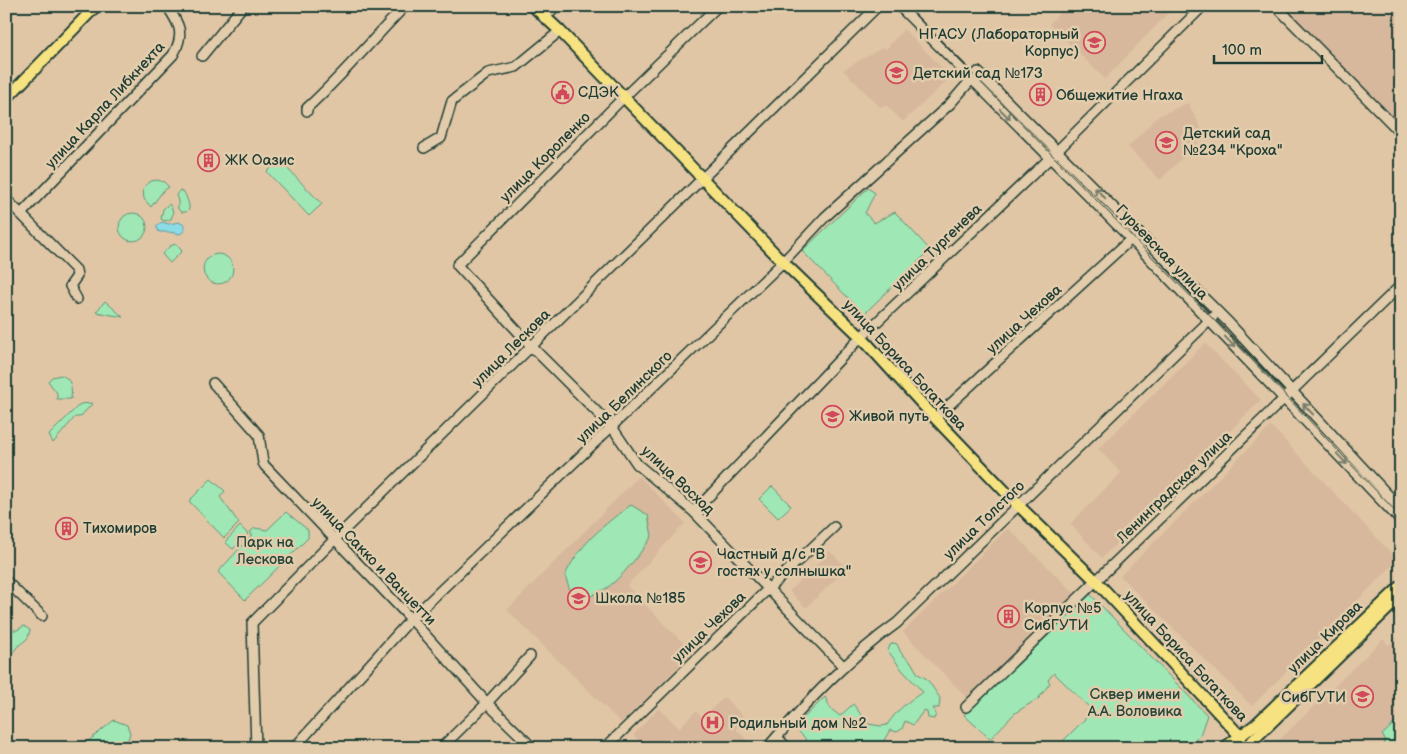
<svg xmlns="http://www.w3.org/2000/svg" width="1407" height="754" font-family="'Balsamiq Sans',sans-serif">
	<rect width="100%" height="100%" fill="#e1c6a6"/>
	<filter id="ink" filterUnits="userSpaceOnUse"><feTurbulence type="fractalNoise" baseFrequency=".02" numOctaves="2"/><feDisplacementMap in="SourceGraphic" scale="10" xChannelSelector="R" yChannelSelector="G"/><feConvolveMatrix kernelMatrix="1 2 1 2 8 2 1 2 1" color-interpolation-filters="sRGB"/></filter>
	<g filter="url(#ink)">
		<g fill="#d7b89c">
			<path d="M1066,6H1175L1105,79L1049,24Z"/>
			<path d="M1298,6H1401V131L1287,17Z"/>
			<path d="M904,29L951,77L903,122L887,106L880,107L843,70L883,47L886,49Z"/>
			<path d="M1188,103L1205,136L1160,180L1128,147L1158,116Z"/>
			<path d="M1205,343L1261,400L1102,558L1070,524L1121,473L1098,449Z"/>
			<path d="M1271,426L1398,560L1252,706L1120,576Z"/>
			<path d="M639,476L685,523L627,586L693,653L621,723L507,610Z"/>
			<path d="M1008,528L1074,593L969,700L903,632Z"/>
			<path d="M830,551L847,568L806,608L789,591Z"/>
			<path d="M1401,633V748H1277L1274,745L1383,639L1389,645Z"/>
			<path d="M724,697L746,719L736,729L753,746L751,748H646L633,735L659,708L679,728L696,711L703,718Z"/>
		</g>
		<g fill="#9fe7b5" stroke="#5f9274">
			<path d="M279,160L322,204L309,216L267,172Z"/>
			<path d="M157,180L164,182L169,187L163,191L151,207L144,199L143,189L150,181Z"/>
			<path d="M868,188L875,193L865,213L874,223L895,212L930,250L864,314L802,251Z"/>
			<path d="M180,190L184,192C186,196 190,205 189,209L186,212H181L178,209V201L176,195Z"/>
			<path d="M169,204C173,209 174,213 171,219L165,221L161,219L163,209Z"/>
			<circle cx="133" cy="227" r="14"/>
			<path d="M176,244L182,251L170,263L162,254L170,246Z"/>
			<circle cx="218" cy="269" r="15"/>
			<path d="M105,301L123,317L96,312Z"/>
			<path d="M61,375C72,379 72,388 71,399H57V393L48,381L52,377Z"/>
			<path d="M93,403L80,417H75L53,443L49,435L80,404Z"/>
			<path d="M211,479L225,491L220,497L239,523L224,538L189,501Z"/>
			<path d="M772,486L791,506L778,518L759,499Z"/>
			<path d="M631,505L648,515L652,536C642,551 627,571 613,583C606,590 594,594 585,599L570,590L565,576C577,547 605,523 631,505Z"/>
			<path d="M286,512L308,530V538L245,600L218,572L252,535L250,532L255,528L267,530Z"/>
			<path d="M240,526L248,534L233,549L225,542Z"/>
			<path d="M1089,593L1207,715L1200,735L1188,748H1056L1093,711L1054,673L1048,680L1050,683L1039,698L1015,713L990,739L964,715Z"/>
			<path d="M24,626L30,630L28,638L17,647L6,662V630H17Z"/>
			<path d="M894,643L897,644L901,653L911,662L918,674L927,679L940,698L939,708H933L936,714L934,719L928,718L927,712L924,710L913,725L905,721L902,729L897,732L890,730L881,745L883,748H803L807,743L805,738L794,727L825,697L831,709L840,716L853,704L868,724L881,726L887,725C897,710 908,701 923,692L903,671L888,651L890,645Z"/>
			<path d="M1401,717V736L1389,748H1384L1385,739L1382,735Z"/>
			<path d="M114,720L127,725L130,733L128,740L114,743L106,748H80Z"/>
		</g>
		<path fill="#8bdce6" stroke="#609c9f" d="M162,222L169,224L179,222L184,225V231L180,234L169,232H159L156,226Z"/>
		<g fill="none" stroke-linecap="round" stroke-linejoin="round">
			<defs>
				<g id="minor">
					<path d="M718,6L623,98L457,265L532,347L612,427L637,464L694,512L844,667"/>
					<path d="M899,6L1131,239L1401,521"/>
					<path d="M1276,6L1401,133"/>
					<path d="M544,18L556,6"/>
					<path d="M202,56L243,6"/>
					<path d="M307,111V108C342,76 372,40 405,6"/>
					<path d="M424,148L441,138L452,101L488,73L516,67L560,31"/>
					<path d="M6,199L76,270L77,276L70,286L77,299"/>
					<path d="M21,214L173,55C185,34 180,25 167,6"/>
					<path d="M213,383L259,435L263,463L265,466L411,619L487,703L533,748"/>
					<path d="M935,418L1131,239"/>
					<path d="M694,512L861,337L1050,158L1203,6"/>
					<path d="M6,581L42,616"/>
					<path d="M966,707L1401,285"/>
					<path d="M777,737L787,748"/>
					<path d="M256,748L252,623L332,542L878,6"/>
					<path d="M294,748L411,619L783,262L825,217L950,104L978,72L1229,323L1401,509"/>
					<path d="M441,748L487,703L530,656"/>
					<path d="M605,748L768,589L834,527"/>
					<path d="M767,748C806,703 849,657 897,623L1213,317"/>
				</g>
				<g id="major">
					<path d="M533,6L560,31L783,262L861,337L935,418L1019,506L1096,581L1240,736"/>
					<path d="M6,99L96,6"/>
					<path d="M1224,748L1255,725L1401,586"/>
					<path d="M1245,748L1401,596"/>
				</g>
			</defs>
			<use href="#minor" stroke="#1f3d34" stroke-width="12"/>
			<use href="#major" stroke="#1f3d34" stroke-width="14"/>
			<use href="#minor" stroke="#e2ccab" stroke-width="9"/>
			<use href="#major" stroke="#f6e281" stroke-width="10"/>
			<path stroke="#1f3d34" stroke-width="1" d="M906,6L1212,318L1401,517"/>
		</g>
		<defs><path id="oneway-shaft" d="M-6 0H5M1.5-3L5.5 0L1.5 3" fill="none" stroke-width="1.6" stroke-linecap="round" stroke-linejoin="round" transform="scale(1.25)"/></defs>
		<g stroke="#777d6a">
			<use href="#oneway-shaft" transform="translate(1005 114) rotate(45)"/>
			<use href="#oneway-shaft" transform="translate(1100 193) rotate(-135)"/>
			<use href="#oneway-shaft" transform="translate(1230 342) rotate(47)"/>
			<use href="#oneway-shaft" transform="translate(1308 409) rotate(-133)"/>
			<use href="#oneway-shaft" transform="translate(1342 459) rotate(46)"/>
		</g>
	</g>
	<defs>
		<symbol id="university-ring" viewBox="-11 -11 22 22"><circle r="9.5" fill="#e2ccab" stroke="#d1495b" stroke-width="1.5"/><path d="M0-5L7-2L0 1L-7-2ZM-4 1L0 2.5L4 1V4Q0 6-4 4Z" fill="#d1495b"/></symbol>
		<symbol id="school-ring" viewBox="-11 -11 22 22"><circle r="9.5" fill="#e2ccab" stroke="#d1495b" stroke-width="1.5"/><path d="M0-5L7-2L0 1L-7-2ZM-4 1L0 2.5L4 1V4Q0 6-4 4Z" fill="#d1495b"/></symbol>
		<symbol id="civic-ring" viewBox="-11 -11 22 22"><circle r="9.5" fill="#e2ccab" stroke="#d1495b" stroke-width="1.5"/><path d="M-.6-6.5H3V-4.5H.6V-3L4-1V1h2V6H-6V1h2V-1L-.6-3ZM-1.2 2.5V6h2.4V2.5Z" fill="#d1495b"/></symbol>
		<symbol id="building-ring" viewBox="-11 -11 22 22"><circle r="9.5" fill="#e2ccab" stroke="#d1495b" stroke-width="1.5"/><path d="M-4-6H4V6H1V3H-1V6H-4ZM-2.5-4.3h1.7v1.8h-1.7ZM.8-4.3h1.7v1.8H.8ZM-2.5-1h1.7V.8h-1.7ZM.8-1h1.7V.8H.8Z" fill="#d1495b"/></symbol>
		<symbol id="hospital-ring" viewBox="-11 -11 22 22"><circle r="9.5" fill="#e2ccab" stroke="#d1495b" stroke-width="1.5"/><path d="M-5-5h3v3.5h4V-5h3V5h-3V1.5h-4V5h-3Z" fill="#d1495b"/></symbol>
	</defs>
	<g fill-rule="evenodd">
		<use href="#university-ring" x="1082" y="30" width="25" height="25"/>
		<use href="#school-ring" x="884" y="60" width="25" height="25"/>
		<use href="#civic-ring" x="550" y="80" width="25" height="25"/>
		<use href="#building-ring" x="1028" y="82" width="25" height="25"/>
		<use href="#school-ring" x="1154" y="130" width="25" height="25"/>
		<use href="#building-ring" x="196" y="148" width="25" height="25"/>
		<use href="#school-ring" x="820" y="404" width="25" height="25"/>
		<use href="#building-ring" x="54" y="516" width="25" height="25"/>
		<use href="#school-ring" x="688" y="550" width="25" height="25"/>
		<use href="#school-ring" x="566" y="586" width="25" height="25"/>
		<use href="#building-ring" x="996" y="604" width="25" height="25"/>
		<use href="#university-ring" x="1350" y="684" width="25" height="25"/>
		<use href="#hospital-ring" x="700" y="710" width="25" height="25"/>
	</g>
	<g text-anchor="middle" stroke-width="5" stroke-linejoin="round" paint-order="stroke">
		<g font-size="15" fill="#1f3d34" stroke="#e2ccab" text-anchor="start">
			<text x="1079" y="39" text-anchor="end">НГАСУ (Лабораторный<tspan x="1079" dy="17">Корпус)</tspan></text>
			<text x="913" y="78">Детский сад №173</text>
			<text x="578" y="97">СДЭК</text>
			<text x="1056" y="100">Общежитие Нгаха</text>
			<text x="1183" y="138">Детский сад<tspan x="1183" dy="17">№234 "Кроха"</tspan></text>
			<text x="225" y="165">ЖК Оазис</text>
			<text x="849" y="421">Живой путь</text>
			<text x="83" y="533">Тихомиров</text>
			<text x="717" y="559">Частный д/c "В<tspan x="717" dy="17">гостях у солнышка"</tspan></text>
			<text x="595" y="603">Школа №185</text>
			<text x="1024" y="613">Корпус №5<tspan x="1024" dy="17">СибГУТИ</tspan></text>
			<text x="1346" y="702" text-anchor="end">СибГУТИ</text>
			<text x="729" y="728">Родильный дом №2</text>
		</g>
		<g font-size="15" fill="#1f3d34" stroke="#e2ccab">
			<text transform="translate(105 105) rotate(-47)" y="5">улица Карла Либкнехта</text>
			<text transform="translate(545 157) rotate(-45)" y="5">улица Короленко</text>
			<text transform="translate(937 247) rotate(-44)" y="5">улица Тургенева</text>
			<text transform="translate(1162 252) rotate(46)" y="5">Гурьевская улица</text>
			<text transform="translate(1024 319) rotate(-42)" y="5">улица Чехова</text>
			<text transform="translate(511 348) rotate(-45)" y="5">улица Лескова</text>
			<text transform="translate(905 365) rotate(47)" y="5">улица Бориса Богаткова</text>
			<text transform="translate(624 397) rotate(-44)" y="5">улица Белинского</text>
			<text transform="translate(678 480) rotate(43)" y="5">улица Восход</text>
			<text transform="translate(1174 487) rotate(-44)" y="5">Ленинградская улица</text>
			<text transform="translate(984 520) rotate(-44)" y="5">улица Толстого</text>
			<text transform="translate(374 561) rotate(46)" y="5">улица Сакко и Ванцетти</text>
			<text transform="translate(709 627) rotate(-44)" y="5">улица Чехова</text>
			<text transform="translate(1325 637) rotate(-44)" y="5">улица Кирова</text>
			<text transform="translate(1186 656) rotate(47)" y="5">улица Бориса Богаткова</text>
		</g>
		<g font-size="15" fill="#25463a" stroke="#e2ccab">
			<text x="265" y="547">Парк на<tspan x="265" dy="17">Лескова</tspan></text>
			<text x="1135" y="699">Cквер имени<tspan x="1135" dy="17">А.А. Воловика</tspan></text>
		</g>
	</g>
	<rect width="1407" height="754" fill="none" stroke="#e2ccab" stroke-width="25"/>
	<rect x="12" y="12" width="1382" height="729" fill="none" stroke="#1f3d34" stroke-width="2" filter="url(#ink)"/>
	<path d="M1214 55v8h108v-8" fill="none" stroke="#1f3d34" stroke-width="2.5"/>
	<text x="1222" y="55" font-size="15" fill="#1f3d34" stroke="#e2ccab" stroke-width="4" paint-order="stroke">100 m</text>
</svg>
